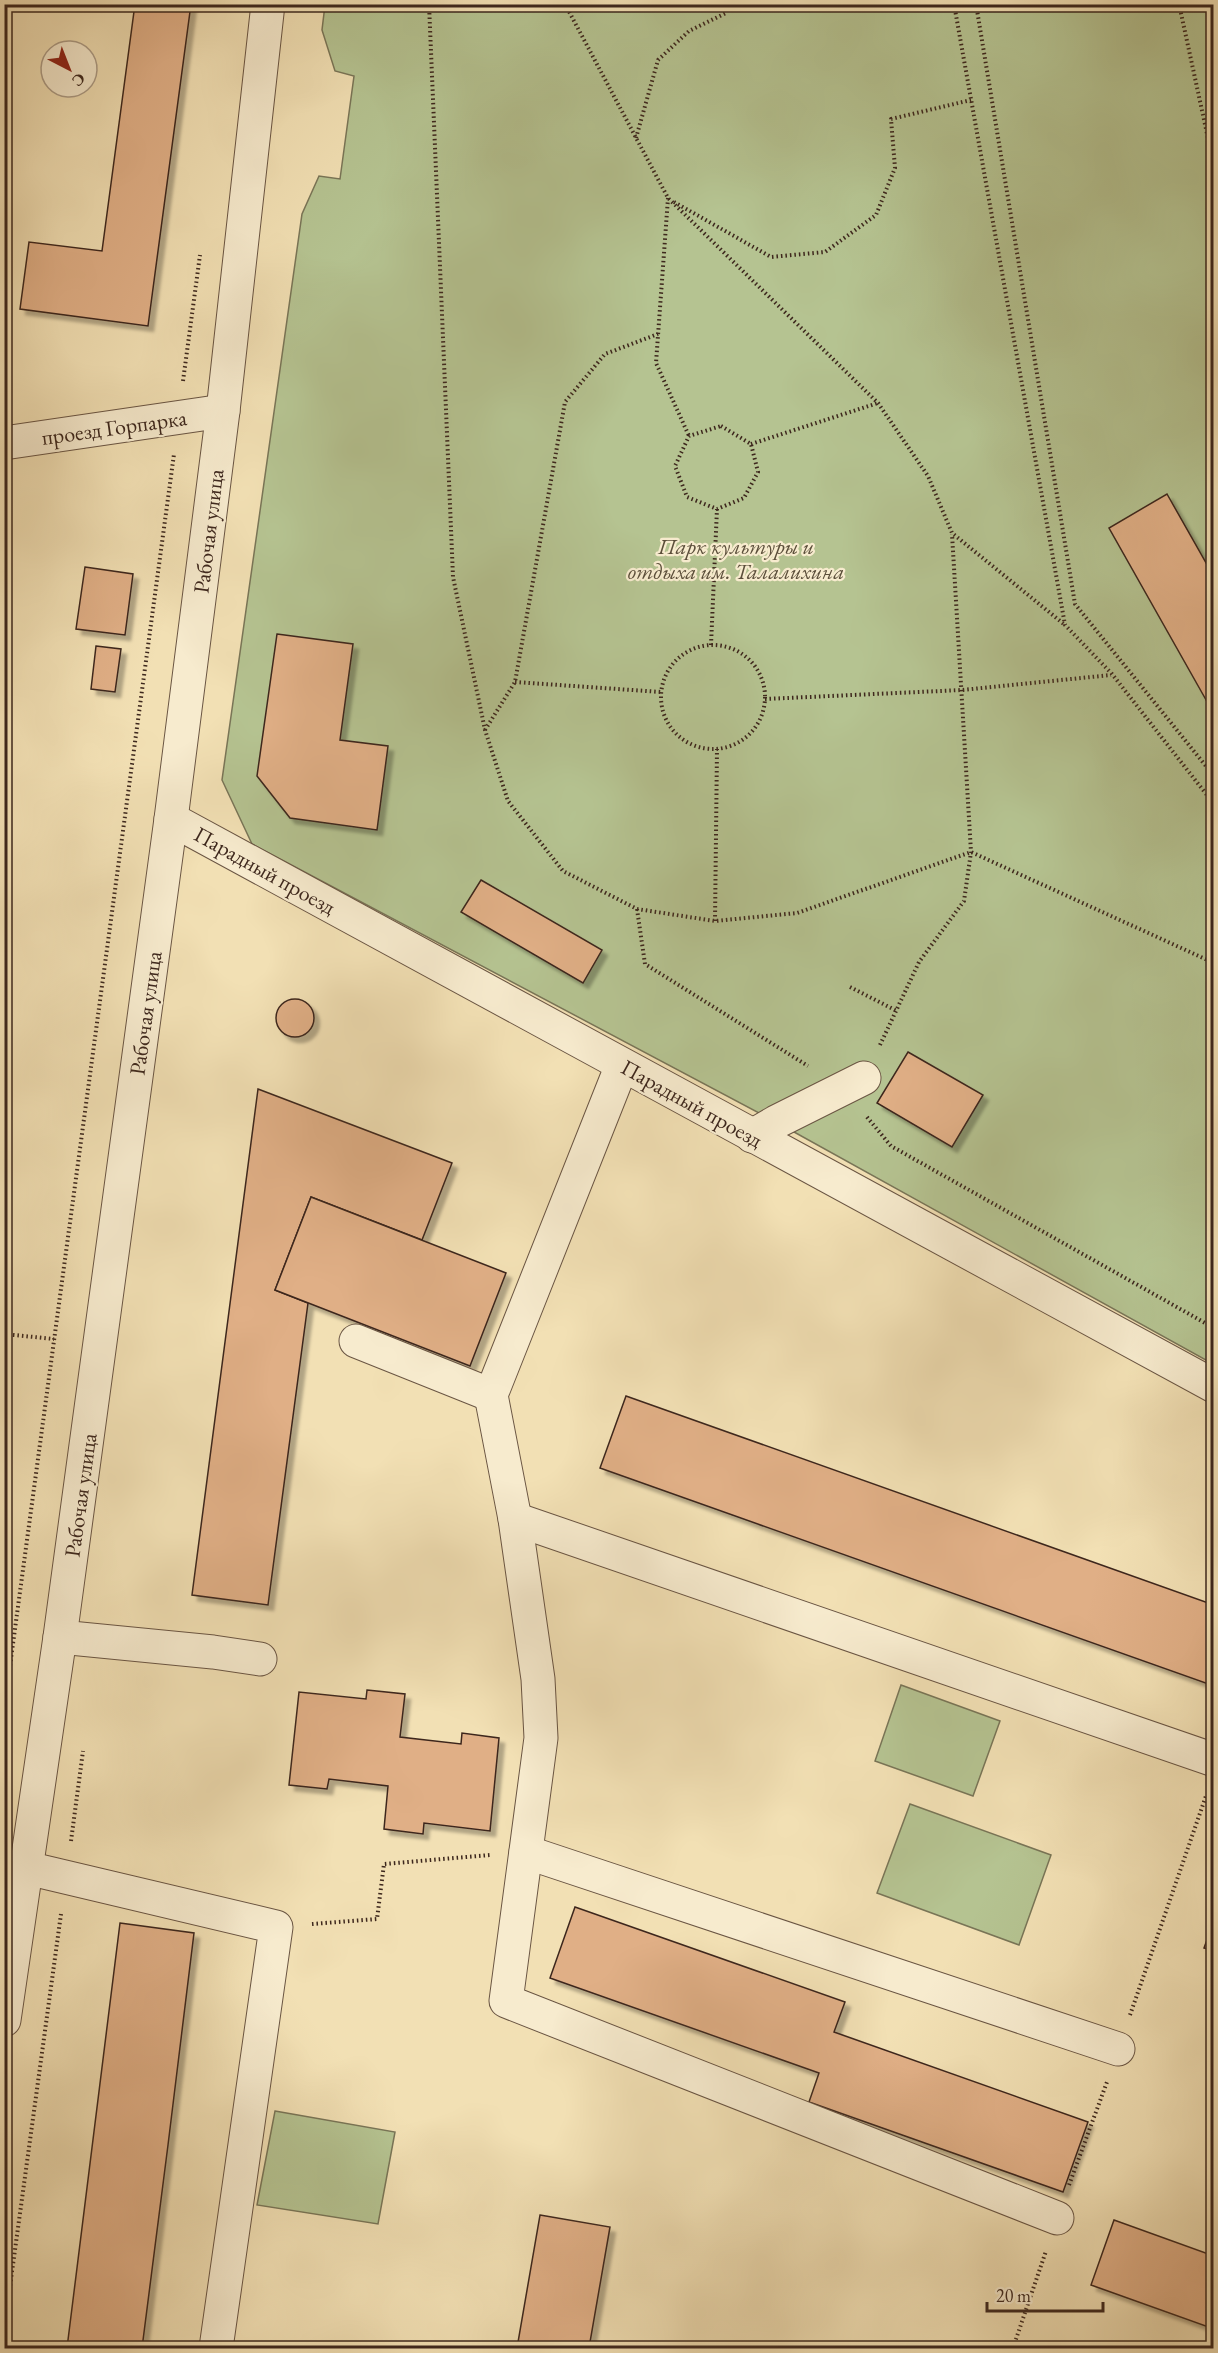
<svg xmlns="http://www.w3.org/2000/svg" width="1218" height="2353" font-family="'EB Garamond',serif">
	<defs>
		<filter id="shadow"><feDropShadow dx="5.5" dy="5.5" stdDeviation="1.5" flood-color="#0004"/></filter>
	</defs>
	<rect width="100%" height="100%" fill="#f2e0b4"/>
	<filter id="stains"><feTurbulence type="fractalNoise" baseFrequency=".00333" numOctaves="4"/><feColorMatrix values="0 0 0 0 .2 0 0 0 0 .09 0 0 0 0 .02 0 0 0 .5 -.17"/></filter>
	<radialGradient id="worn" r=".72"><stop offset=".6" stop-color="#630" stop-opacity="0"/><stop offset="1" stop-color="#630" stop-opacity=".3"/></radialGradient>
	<g fill="#b5c391" stroke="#797557" stroke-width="1.5">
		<path d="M325,5H1213V1364L776,1122L252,844L222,780L302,214L319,176L340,179L354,76L335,71L322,30Z"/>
		<path d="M901,1685L1000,1721L973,1796L875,1761Z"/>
		<path d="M910,1804L1051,1855L1019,1945L877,1893Z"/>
		<path d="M275,2111L395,2132L378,2224L257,2205Z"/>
	</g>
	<g fill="#e0af86" stroke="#3d271d" stroke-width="1.5" filter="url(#shadow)">
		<path d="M135,4H191L148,326L20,309L29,242L102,251Z"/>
		<path d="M1167,494L1214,577V714L1109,528Z"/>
		<path d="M85,567L133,574L125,635L76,629Z"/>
		<path d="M277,634L353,644L340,740L388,746L377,830L290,818L257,776Z"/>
		<path d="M96,646L121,649L115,692L91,689Z"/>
		<path d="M481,880L602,950L583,983L461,912Z"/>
		<circle cx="295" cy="1018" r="19"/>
		<path d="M908,1052L983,1095L952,1147L877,1103Z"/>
		<path d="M258,1089L452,1163L422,1240L311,1197L275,1290L308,1303L268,1605L192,1595Z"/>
		<path d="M311,1197L506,1273L470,1366L275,1290Z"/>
		<path d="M626,1396L1214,1605V1686L600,1468Z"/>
		<path d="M367,1690L405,1694L400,1737L461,1744L462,1733L499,1738L490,1831L424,1823L423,1834L384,1829L388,1786L329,1779L327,1789L289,1785L299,1692L366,1699Z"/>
		<path d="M575,1907L845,2002L834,2032L1088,2122L1063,2192L809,2102L819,2073L550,1978Z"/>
		<path d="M1214,1921V1951L1204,1948Z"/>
		<path d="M120,1923L194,1933L168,2145L142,2348H67Z"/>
		<path d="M540,2215L610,2227L589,2348H517Z"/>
		<path d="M1114,2220L1214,2256V2329L1091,2285Z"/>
	</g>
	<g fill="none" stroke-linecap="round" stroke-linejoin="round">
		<defs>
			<g id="minor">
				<path d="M4,443L223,411"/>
				<path d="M171,819L1214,1386"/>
				<path d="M622,1065L491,1395L515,1519L538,1679L541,1738L506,2001L1057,2218"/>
				<path d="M752,1136L776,1122L864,1078"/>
				<path d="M356,1341L491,1395"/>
				<path d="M515,1519L1214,1760"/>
				<path d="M60,1637L213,1652L260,1659"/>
				<path d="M526,1852L1118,2049"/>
				<path d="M27,1868L276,1927L216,2348"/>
				<path d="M4,2020L60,1637L171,819L223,411L268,4"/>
			</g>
		</defs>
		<use href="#minor" stroke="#6a5543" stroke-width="35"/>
		<g stroke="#3d271d" stroke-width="4" stroke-dasharray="1.5 3" stroke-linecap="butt">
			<path d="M429,4L453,577L485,730L508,801L563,871L637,909L715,921L797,913L971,852L1214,963"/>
			<path d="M565,4L668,198L878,403L928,476L952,533L1065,625"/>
			<path d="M954,4L1065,625L1112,674L1214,804"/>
			<path d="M976,4L1075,604L1214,776"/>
			<path d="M1179,4L1214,166"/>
			<path d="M636,138L658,60L689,31L726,13V4"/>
			<path d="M668,198L656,363L689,436"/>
			<path d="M674,202L771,257L825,252L876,215L895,168L891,119L971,100"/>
			<path d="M183,381L200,255"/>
			<path d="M721,426L751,444L758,472L744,498L717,509L687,497L675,466L689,436Z"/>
			<path d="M751,444L878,403"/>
			<path d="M711,645L717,509"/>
			<circle cx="713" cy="697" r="52"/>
			<path d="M515,682L661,692"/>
			<path d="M765,699L962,690L1111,675"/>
			<path d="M485,730L515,682L565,402L605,354L658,334"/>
			<path d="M637,909L645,964L808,1066"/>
			<path d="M715,921L717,749"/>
			<path d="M850,987L897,1011"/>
			<path d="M880,1045L919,962L964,901L971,852L952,534"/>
			<path d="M867,1117L891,1146L1214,1328"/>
			<path d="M4,1334L54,1339"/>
			<path d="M4,1710L174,454"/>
			<path d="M71,1841L83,1751"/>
			<path d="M312,1924L377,1919L384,1864L490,1855"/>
			<path d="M1130,2015L1206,1796"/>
			<path d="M1069,2185L1107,2082"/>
			<path d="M4,2330L61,1914"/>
			<path d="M1013,2348L1046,2251"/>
		</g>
		<use href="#minor" stroke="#f7ebce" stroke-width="33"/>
	</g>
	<g text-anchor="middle" stroke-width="4.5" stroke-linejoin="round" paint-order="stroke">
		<g font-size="22" fill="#3d271d" stroke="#f7ebce">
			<text transform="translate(114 427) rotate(-8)" y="8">проезд Горпарка</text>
			<text transform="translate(208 531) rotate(-83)" y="8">Рабочая улица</text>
			<text transform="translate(265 870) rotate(29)" y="8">Парадный проезд</text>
			<text transform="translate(145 1013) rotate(-82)" y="8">Рабочая улица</text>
			<text transform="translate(692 1103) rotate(29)" y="8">Парадный проезд</text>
			<text transform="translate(80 1495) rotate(-82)" y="8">Рабочая улица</text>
		</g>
		<g font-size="22" font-style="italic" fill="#5b4e3a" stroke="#f7ebce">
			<text x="736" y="554">Парк культуры и<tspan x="736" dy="25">отдыха им. Талалихина</tspan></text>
		</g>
	</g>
	<rect width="1218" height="2353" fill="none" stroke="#f2e0b4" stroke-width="24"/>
	<rect x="6" y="6" width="1206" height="2341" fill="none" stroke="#3d271d" stroke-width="3"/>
	<rect x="12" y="12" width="1194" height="2329" fill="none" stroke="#3d271d" stroke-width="1.5"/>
	<g transform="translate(69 69) rotate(138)"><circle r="28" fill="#f7ebce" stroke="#ad9d87" stroke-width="1.5"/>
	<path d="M0-4.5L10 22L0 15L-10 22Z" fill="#8f2418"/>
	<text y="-9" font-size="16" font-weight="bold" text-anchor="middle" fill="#3d271d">С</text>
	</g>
	<path d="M987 2302v9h116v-9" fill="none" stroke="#3d271d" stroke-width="3"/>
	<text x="996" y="2302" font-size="18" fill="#3d271d" stroke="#f7ebce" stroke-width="4.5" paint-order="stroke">20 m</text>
	<rect width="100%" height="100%" filter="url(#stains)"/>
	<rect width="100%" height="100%" fill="url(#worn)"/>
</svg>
